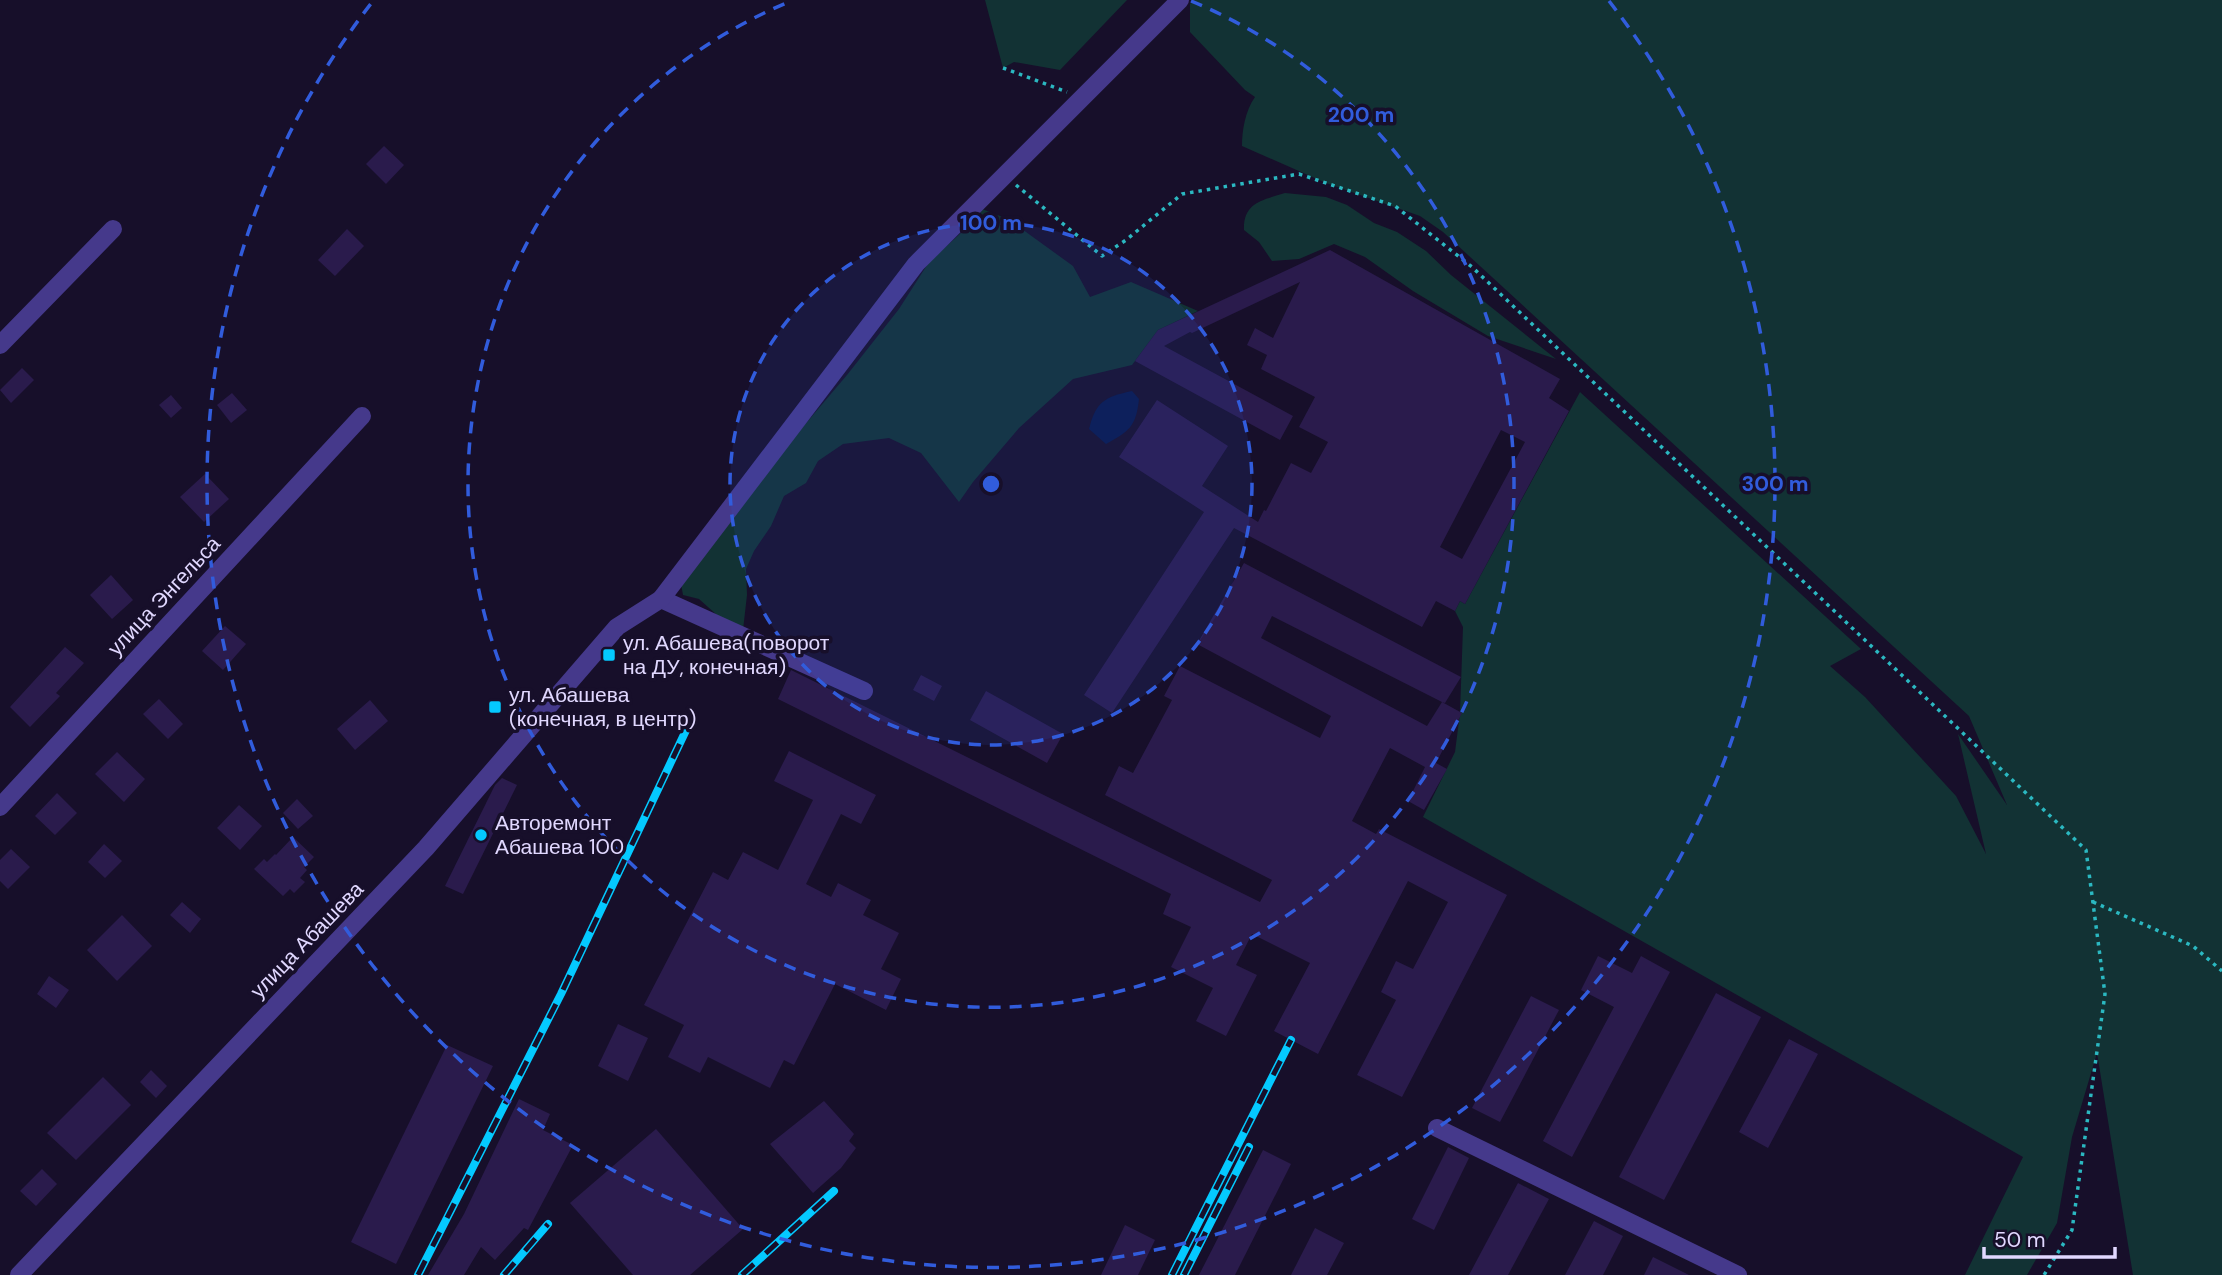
<svg xmlns="http://www.w3.org/2000/svg" width="2222" height="1275" font-family="'DM Sans',sans-serif">
	<rect width="100%" height="100%" fill="#170f2a"/>
	<g fill="#123234">
		<path d="M985,0H1127L1060,70L1014,62L1003,68Z"/>
		<path d="M1194,0H2222V1275H2133L2097,1053L2072,1137L2057,1223L2027,1275H1965L2023,1157L1423,817L1455,752L1460,713L1463,627L1455,611L1460,601L1465,604L1580,392L1861,649L1830,666L1865,697L1956,796L1986,854L1958,734L2007,805L1969,716L1443,232L1420,216L1326,183L1242,146C1242,131 1245,111 1255,97L1245,90L1190,32V4Z"/>
		<path d="M1285,193L1326,197L1347,205L1374,223L1397,232L1426,251L1451,275L1556,359L1488,336L1413,291L1365,257L1334,244L1299,259L1272,261L1259,242L1244,230C1243,202 1263,200 1285,193Z"/>
		<path d="M982,209L1008,219L1073,266L1090,297L1131,282L1198,311L1158,330L1132,365L1073,379L1019,428L973,482L959,502L921,453L889,438L843,444L818,461L806,483L784,496L771,526L754,551L746,569L747,595L743,630L727,624L699,599L683,595L681,584L757,481L847,375L899,309L929,262L961,233Z"/>
	</g>
	<path fill="#08194a" d="M1132,391L1139,399C1136,427 1129,431 1106,444L1089,429C1096,401 1105,397 1132,391Z"/>
	<g fill="#2a1b4c" fill-rule="evenodd">
		<path d="M384,146L404,165L386,184L366,164Z"/>
		<path d="M347,229L364,246L335,276L318,260Z"/>
		<path d="M1330,250L1560,379L1549,398L1569,411L1465,604L1460,601L1455,611L1436,601L1422,627L1234,528L1112,713L1084,695L1204,512L1119,457L1157,400L1228,446L1202,486L1258,522L1264,510L1266,511L1291,463L1311,473L1328,442L1299,427L1315,397L1261,369L1267,355L1247,345L1255,328L1273,338L1300,282L1192,333L1190,332L1164,346L1293,416L1280,440L1135,361L1158,330ZM1501,430L1525,442L1462,559L1440,547Z"/>
		<path d="M22,368L34,380L11,403L0,390Z"/>
		<path d="M232,393L247,410L231,423L217,405Z"/>
		<path d="M171,395L182,408L171,418L159,405Z"/>
		<path d="M205,474L229,499L204,522L180,497Z"/>
		<path d="M1244,563L1461,677L1445,703L1442,702L1462,713L1436,763L1447,769L1424,810L1408,801L1425,767L1390,748L1352,821L1376,834L1379,829L1507,895L1402,1097L1357,1075L1396,1000L1381,992L1396,961L1413,969L1448,902L1408,881L1318,1054L1274,1031L1310,963L1252,934L1236,965L1257,975L1226,1036L1196,1021L1213,988L1171,967L1191,927L1163,914L1171,894L778,699L791,670L1260,902L1272,880L1105,795L1119,766L1133,773L1172,700L1164,696L1180,666L1320,738L1331,716L1197,644ZM1272,616L1442,702L1427,726L1261,638Z"/>
		<path d="M111,575L133,600L112,619L90,595Z"/>
		<path d="M225,626L246,644L223,670L202,651Z"/>
		<path d="M65,647L84,663L56,693L60,696L30,727L10,707Z"/>
		<path d="M921,675L942,686L934,701L913,690Z"/>
		<path d="M986,691L1063,734L1047,763L970,720Z"/>
		<path d="M159,699L183,724L168,739L143,714Z"/>
		<path d="M370,700L388,721L355,750L337,729Z"/>
		<path d="M789,751L876,795L861,824L841,814L806,884L831,897L838,883L871,900L863,915L899,933L881,969L901,979L886,1010L835,984L794,1065L784,1060L770,1088L708,1057L700,1073L668,1057L684,1025L644,1005L713,872L728,880L743,852L778,870L813,800L774,781Z"/>
		<path d="M117,752L145,779L124,802L95,774Z"/>
		<path d="M502,778L517,785L463,894L445,886L495,785Z"/>
		<path d="M57,793L77,813L55,835L35,816Z"/>
		<path d="M297,799L313,816L298,829L283,813Z"/>
		<path d="M239,805L262,826L240,850L217,828Z"/>
		<path d="M293,837L314,857L304,867L307,870L300,878L305,882L294,893L290,889L283,896L254,869L264,859L267,862L275,854L276,855Z"/>
		<path d="M104,844L122,861L105,878L88,862Z"/>
		<path d="M11,849L30,867L8,889L0,881V860Z"/>
		<path d="M182,902L201,919L190,933L170,915Z"/>
		<path d="M122,915L152,946L117,981L87,950Z"/>
		<path d="M1598,956L1632,973L1641,956L1670,972L1572,1157L1543,1141L1614,1007L1581,990Z"/>
		<path d="M49,976L69,990L56,1008L37,994Z"/>
		<path d="M1716,993L1761,1017L1664,1200L1619,1177Z"/>
		<path d="M1531,996L1559,1010L1500,1122L1472,1108Z"/>
		<path d="M618,1024L648,1038L628,1081L598,1066Z"/>
		<path d="M1789,1039L1818,1054L1768,1148L1739,1132Z"/>
		<path d="M447,1045L493,1066L396,1264L351,1242Z"/>
		<path d="M151,1070L167,1086L156,1098L140,1082Z"/>
		<path d="M103,1077L131,1105L76,1160L47,1133Z"/>
		<path d="M519,1099L550,1114L543,1130L573,1145L528,1230L524,1228L495,1260L481,1247L464,1275H428L464,1214Z"/>
		<path d="M824,1101L854,1134L849,1141L856,1148L841,1168L813,1193L770,1144Z"/>
		<path d="M656,1129L743,1229L690,1275H633L570,1203Z"/>
		<path d="M1448,1147L1469,1158L1434,1230L1412,1219Z"/>
		<path d="M1263,1150L1291,1164L1235,1275H1199Z"/>
		<path d="M42,1169L57,1184L36,1206L20,1191Z"/>
		<path d="M1518,1183L1549,1199L1508,1275H1469Z"/>
		<path d="M1594,1221L1623,1236L1603,1275H1565Z"/>
		<path d="M1125,1225L1155,1240L1138,1275H1101Z"/>
		<path d="M1315,1228L1344,1243L1327,1275H1291Z"/>
		<path d="M1653,1257L1689,1275H1644Z"/>
	</g>
	<g fill="none" stroke-linecap="round" stroke-linejoin="round">
		<g stroke="#2bb8c1" stroke-width="3.5" stroke-dasharray="3.5 5" stroke-linecap="butt">
			<path d="M1003,68L1067,92"/>
			<path d="M1016,185L1102,256L1126,240L1182,194L1299,174L1395,206L1472,267L2086,850L2105,994L2072,1230L2044,1275"/>
			<path d="M2093,902L2193,946L2222,971"/>
		</g>
		<g stroke="#45398b" stroke-width="18">
			<path d="M0,345L113,229"/>
			<path d="M661,599L864,691"/>
			<path d="M0,807L362,416"/>
			<path d="M1437,1128L1738,1275"/>
			<path d="M19,1275L426,848L617,627L661,599L916,264L1180,0"/>
		</g>
		<defs>
			<g id="rail">
				<path d="M418,1275L561,994L689,724"/>
				<path d="M504,1275L548,1224"/>
				<path d="M742,1275L834,1191"/>
				<path d="M1172,1275L1291,1040"/>
				<path d="M1184,1275L1249,1147"/>
			</g>
		</defs>
		<use href="#rail" stroke="#04c9ff" stroke-width="8"/>
		<use href="#rail" stroke="#170f2a" stroke-width="5" stroke-dasharray="16" stroke-linecap="butt"/>
	</g>
	<circle cx="991" cy="484" r="261" fill="#315cdc" fill-opacity=".12"/>
	<g fill="none" stroke="#315cdc" stroke-width="3.5" stroke-dasharray="12 9">
		<circle cx="991" cy="484" r="261"/>
		<path d="M1191 1A523 523 0 1 1 791 1"/>
		<path d="M1609 1A784 784 0 1 1 373 1"/>
	</g>
	<g fill="#04c9ff" stroke="#170f2a" stroke-width="2.5">
		<rect x="602" y="648" width="14" height="14" rx="3.5"/>
		<rect x="488" y="700" width="14" height="14" rx="3.5"/>
		<circle cx="481" cy="835" r="7"/>
	</g>
	<g text-anchor="middle" stroke-width="7" stroke-linejoin="round" paint-order="stroke">
		<g font-size="21" fill="#e1d8ff" stroke="#170f2a">
			<text transform="translate(164 596) rotate(-47)" y="7">улица Энгельса</text>
			<text transform="translate(307 940) rotate(-46)" y="7">улица Абашева</text>
		</g>
		<g font-size="21" fill="#e1d8ff" stroke="#170f2a" text-anchor="start">
			<text x="623" y="650">ул. Абашева(поворот<tspan x="623" dy="24">на ДУ, конечная)</tspan></text>
			<text x="509" y="702">ул. Абашева<tspan x="509" dy="24">(конечная, в центр)</tspan></text>
			<text x="495" y="830">Авторемонт<tspan x="495" dy="24">Абашева 100</tspan></text>
		</g>
	</g>
	<circle cx="991" cy="484" r="10" fill="#315cdc" stroke="#170f2a" stroke-width="3.5"/>
	<g font-size="21" text-anchor="middle" font-weight="bold" fill="#315cdc" stroke="#170f2a" stroke-width="7" stroke-linejoin="round" paint-order="stroke">
		<text x="1361" y="122">200 m</text>
		<text x="991" y="230">100 m</text>
		<text x="1775" y="491">300 m</text>
	</g>
	<path d="M1984 1247v10h131v-10" fill="none" stroke="#e1d8ff" stroke-width="3.5"/>
	<text x="1994" y="1247" font-size="21" fill="#e1d8ff" stroke="#170f2a" stroke-width="5" paint-order="stroke">50 m</text>
</svg>
